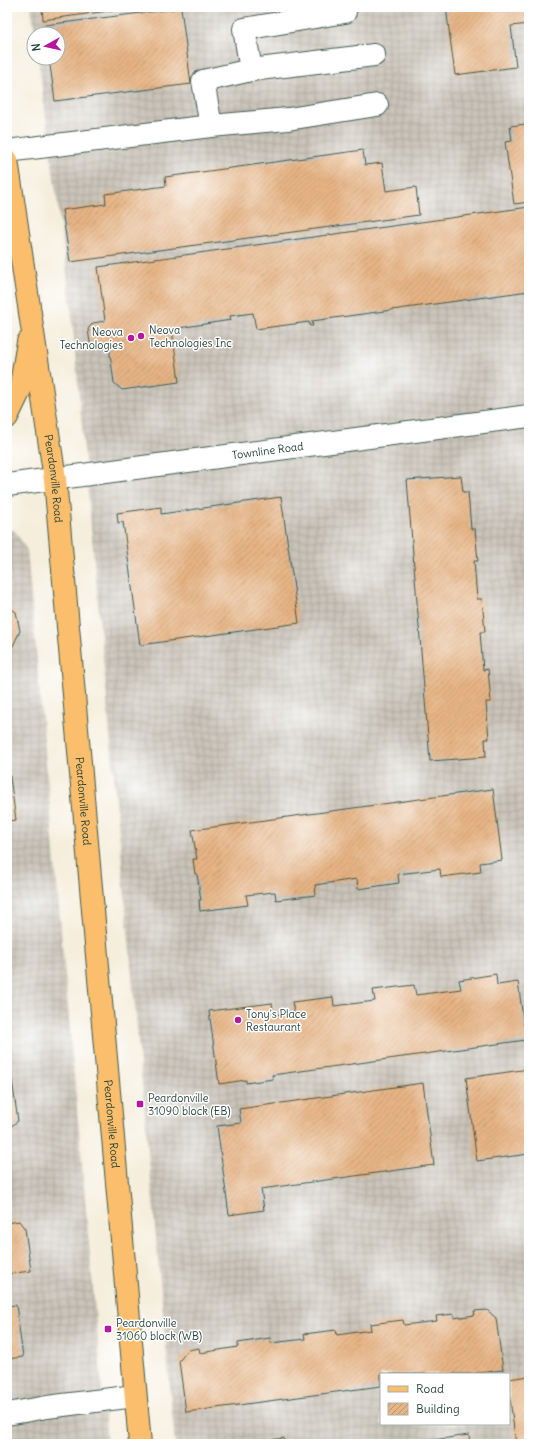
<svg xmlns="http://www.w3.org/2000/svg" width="536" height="1451" font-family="Delius,sans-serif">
	<defs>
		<pattern id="industrial-grid" width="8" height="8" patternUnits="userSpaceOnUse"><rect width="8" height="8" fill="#c9c3b8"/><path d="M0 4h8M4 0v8" fill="none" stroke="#aca89f"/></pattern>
		<pattern id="building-hatch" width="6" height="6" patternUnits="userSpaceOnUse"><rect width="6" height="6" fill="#e7b484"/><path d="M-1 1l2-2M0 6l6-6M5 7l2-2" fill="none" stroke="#bb946d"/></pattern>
	</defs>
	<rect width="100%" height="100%" fill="#fff"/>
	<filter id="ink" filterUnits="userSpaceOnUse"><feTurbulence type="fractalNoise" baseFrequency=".025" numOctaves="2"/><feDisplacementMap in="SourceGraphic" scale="8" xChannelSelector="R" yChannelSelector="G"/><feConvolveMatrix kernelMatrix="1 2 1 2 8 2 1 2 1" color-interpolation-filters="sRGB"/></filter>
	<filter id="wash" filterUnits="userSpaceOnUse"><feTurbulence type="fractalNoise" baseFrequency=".012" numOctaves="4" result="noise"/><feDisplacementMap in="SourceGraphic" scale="16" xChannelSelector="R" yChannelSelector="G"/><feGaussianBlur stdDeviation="0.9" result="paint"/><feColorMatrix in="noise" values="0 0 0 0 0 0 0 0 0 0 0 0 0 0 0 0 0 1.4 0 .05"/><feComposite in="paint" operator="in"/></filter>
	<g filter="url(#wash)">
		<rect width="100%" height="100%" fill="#f5eedc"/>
		<g fill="url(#industrial-grid)" fill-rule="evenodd">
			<path d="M31,7H529V1444H175L70,297L38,58H58V34H35ZM381,1374H509V1424H381Z"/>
			<path d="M7,528L15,531L27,550L107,1444H7Z"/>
		</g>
		<g id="blocks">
			<g fill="url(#building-hatch)">
				<path d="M42,7H129V8L43,20Z"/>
				<path d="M446,7H529V24L511,26L516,67L455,75Z"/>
				<path d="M181,8L191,84L55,101L49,58H58V34H46L45,25Z"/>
				<path d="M526,124L529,138V202L514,204L505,142L512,141L510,126Z"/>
				<path d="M363,150L365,165L382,163L386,191L416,187L419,215L70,262L62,210L106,204L105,194L166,186L165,177Z"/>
				<path d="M529,207V291L312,321L313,326H310L309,322L256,329L253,313L230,316L231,320L172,329L179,382L122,390L114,383L109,346L96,348L90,343L88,329L93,323L105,321L98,267Z"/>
				<path d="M461,476L463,492H468L471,529H475L478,561H474L477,599H482L485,632H480L483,670L488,669L491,702H486L489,739H485L486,757L430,761L407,480Z"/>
				<path d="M281,497L299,623L140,645L123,522L118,523L117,513L161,507V514Z"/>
				<path d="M7,606L16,612L20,631L13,646L7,647Z"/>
				<path d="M7,770H9L16,820L7,821Z"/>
				<path d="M493,789L502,860L480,863L481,872L441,877L440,869L398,874L399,883L358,889L357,879L315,885L316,895L276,900L275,892L246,895L248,905L200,911L199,900H201L197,874H195L193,859H197L192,830Z"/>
				<path d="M496,974L497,985L518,982L526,1040L272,1075L273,1079L246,1083V1080L219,1084L209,1011L272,1003L274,1015L294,1012L292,1002L333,997L334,1006L375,1001L373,990L414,985L416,995L461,989L459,980Z"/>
				<path d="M529,1069V1154L477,1161L466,1078Z"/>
				<path d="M12,1080L18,1121L13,1125L7,1126V1081Z"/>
				<path d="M423,1083L434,1165L261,1189L264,1210L229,1215L217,1126L241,1123L239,1109Z"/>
				<path d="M19,1221L25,1229L31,1271L7,1274V1223Z"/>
				<path d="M16,1305L23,1357L7,1359V1306Z"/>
				<path d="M487,1310L496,1318L503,1370L470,1374H381V1386L186,1412L179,1361L188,1350L199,1348L200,1353L238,1347V1343L270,1338L271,1343L305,1339L304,1334L336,1330L337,1335L371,1330L370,1324L403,1320L404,1325L437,1321L436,1316L454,1314V1318L475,1315L474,1311Z"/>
				<path d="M529,1376V1444H516L509,1392V1379Z"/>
				<path d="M469,1435L470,1444H412V1443Z"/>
				<path d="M284,1438L285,1444H251V1443Z"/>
			</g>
		</g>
	</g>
	<g filter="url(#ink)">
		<use href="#blocks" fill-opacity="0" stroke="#3f584d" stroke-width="1"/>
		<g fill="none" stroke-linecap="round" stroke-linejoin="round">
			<defs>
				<g id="minor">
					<path d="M251,70L244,29L345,12"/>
					<path d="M211,126L203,81L251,70L374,55"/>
					<path d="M7,151L211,126L288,119L377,105"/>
					<path id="s1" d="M7,485L529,416"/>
					<path d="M7,1414L47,1407L135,1396"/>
				</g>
				<g id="major">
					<path id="s2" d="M7,160L55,479L140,1444"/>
					<path d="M7,417L20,390L28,342"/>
				</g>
			</defs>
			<use href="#minor" stroke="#3f584d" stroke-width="24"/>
			<use href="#major" stroke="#3f584d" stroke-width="24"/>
			<use href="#minor" stroke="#fff" stroke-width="22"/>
			<use href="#major" stroke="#fabe6d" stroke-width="22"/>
		</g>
	</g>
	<g fill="#b5179e" stroke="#fff" stroke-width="1.5">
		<circle cx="141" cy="336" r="4"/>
		<circle cx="131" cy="338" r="4"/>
		<circle cx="238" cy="1020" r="4"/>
		<rect x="136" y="1100" width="8" height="8" rx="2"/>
		<rect x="104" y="1325" width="8" height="8" rx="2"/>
	</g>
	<g text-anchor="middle" stroke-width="3" stroke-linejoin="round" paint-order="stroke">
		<g font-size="11" fill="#1f3d34" stroke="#fff" text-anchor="start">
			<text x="149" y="334">Neova<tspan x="149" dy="13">Technologies Inc</tspan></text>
			<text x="123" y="336" text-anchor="end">Neova<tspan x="123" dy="13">Technologies</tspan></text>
			<text x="246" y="1018">Tony's Place<tspan x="246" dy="13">Restaurant</tspan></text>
			<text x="148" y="1102">Peardonville<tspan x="148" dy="13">31090 block (EB)</tspan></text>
			<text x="116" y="1327">Peardonville<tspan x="116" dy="13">31060 block (WB)</tspan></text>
		</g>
		<g font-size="11" fill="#1f3d34" stroke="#fff">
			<text dy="4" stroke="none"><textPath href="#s1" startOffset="263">Townline Road</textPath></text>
			<text dy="4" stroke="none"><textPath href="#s2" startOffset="322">Peardonville Road</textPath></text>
			<text dy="4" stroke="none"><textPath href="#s2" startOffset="646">Peardonville Road</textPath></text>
			<text dy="4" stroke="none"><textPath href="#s2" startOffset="970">Peardonville Road</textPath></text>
		</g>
	</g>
	<rect width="536" height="1451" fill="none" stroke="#fff" stroke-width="24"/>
	<rect x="380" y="1373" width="130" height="52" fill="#ffffff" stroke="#a5b1ae"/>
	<rect x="388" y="1386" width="20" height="6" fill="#fabe6d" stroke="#a5b1ae"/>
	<text x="416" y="1393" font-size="12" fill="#1f3d34">Road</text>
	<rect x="388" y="1403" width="20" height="12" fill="url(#building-hatch)" stroke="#a5b1ae"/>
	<text x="416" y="1413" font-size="12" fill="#1f3d34">Building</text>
	<g transform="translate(46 46) rotate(262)"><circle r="19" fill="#ffffff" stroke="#a5b1ae"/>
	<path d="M0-3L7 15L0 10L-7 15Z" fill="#b5179e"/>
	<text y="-6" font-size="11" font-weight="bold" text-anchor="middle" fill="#1f3d34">N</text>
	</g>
</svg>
